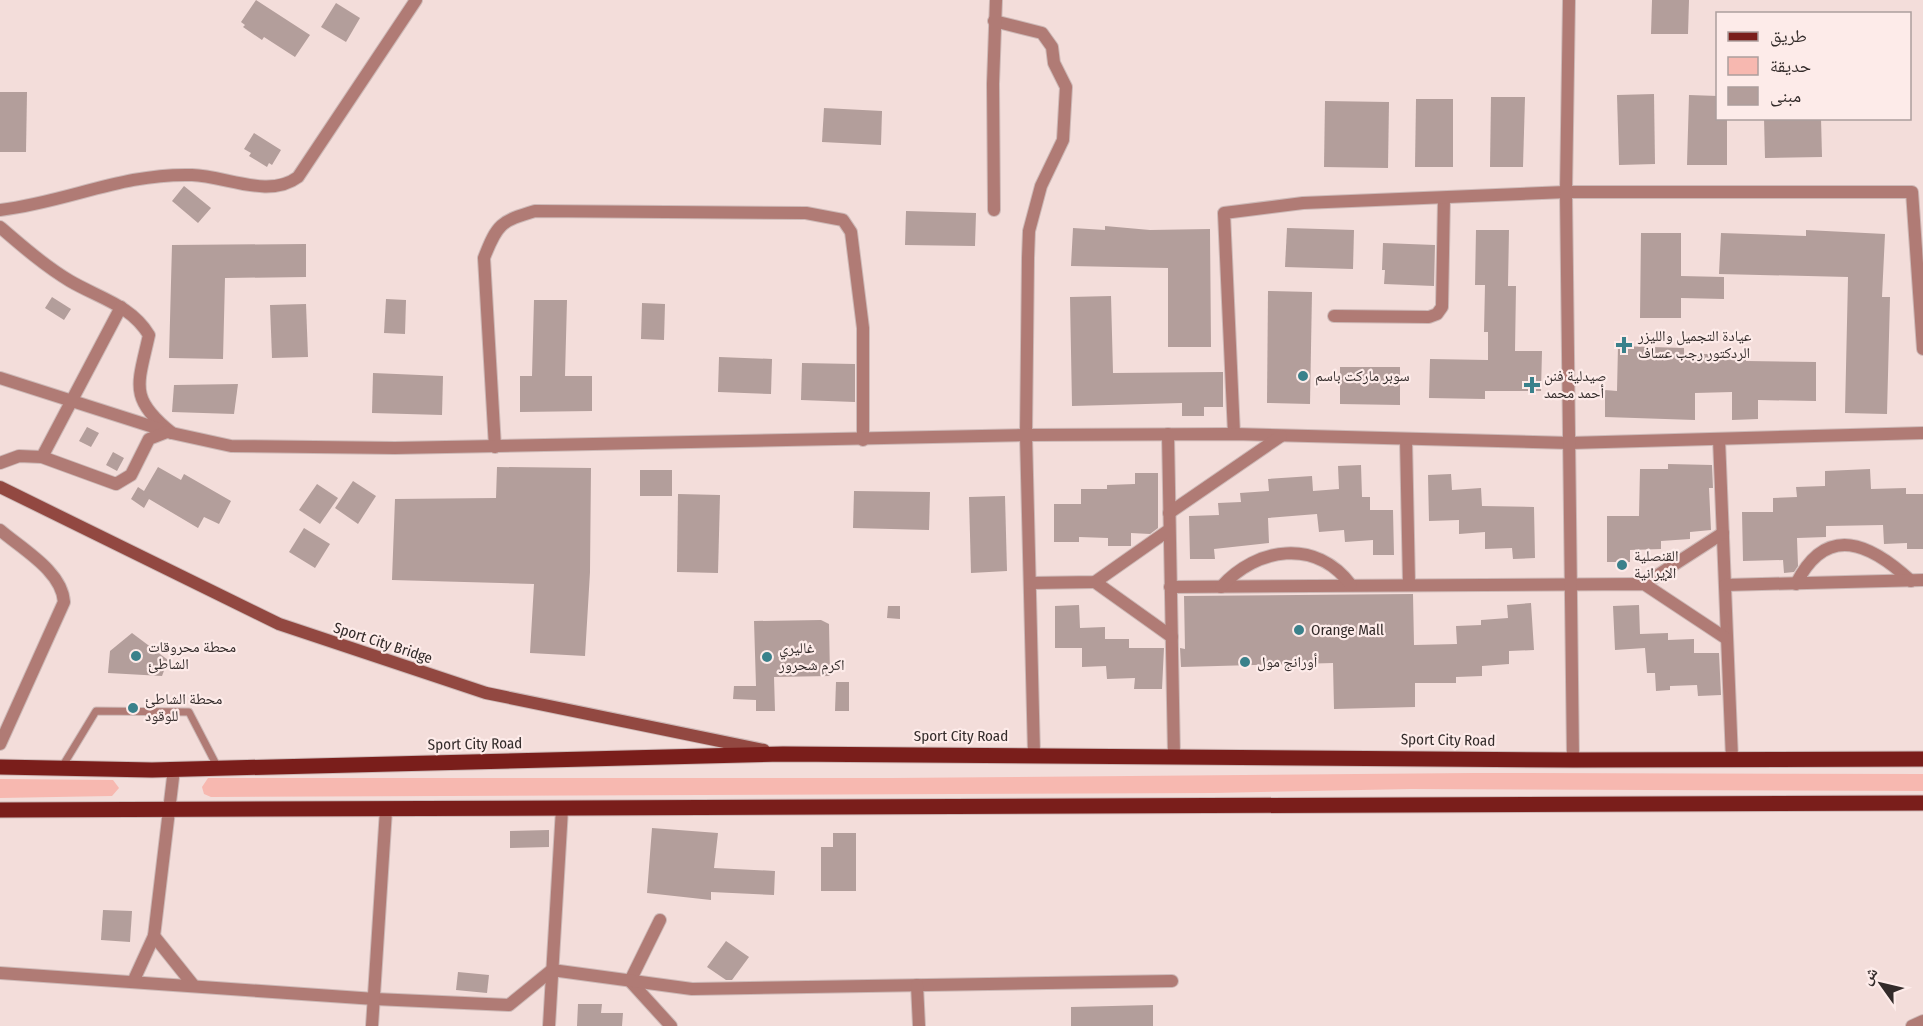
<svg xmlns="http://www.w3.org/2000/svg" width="1923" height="1026" font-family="'Fira Sans Condensed','Noto Naskh Arabic',sans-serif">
	<rect width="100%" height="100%" fill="#f3ddda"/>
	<g fill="#f7b8b0">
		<path d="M1474,773L1923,774V791L1411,789L1214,793L211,797L204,794L202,787L208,778H893Z"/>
		<path d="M0,779L113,780L119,788L112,796L0,798Z"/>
	</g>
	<g fill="#b39e9b">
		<path d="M256,0L310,35L295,57L264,37L262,40L243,27L245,25L241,22Z"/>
		<path d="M1652,0H1689L1688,34H1651Z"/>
		<path d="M336,3L360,18L346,42L321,27Z"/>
		<path d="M0,92H27L26,152H0Z"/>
		<path d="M1654,94L1655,164L1619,165L1617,95Z"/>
		<path d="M1689,95L1718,96V118H1727V165H1687Z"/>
		<path d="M1491,97H1525L1523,167H1490Z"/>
		<path d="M1416,99H1453V167H1415Z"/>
		<path d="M1325,101L1389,102L1388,168L1324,167Z"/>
		<path d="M824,108L882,111L881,145L822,142Z"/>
		<path d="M1764,118H1821L1822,157L1765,158Z"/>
		<path d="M254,133L281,150L272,165L269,163L267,167L249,156L251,153L244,149Z"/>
		<path d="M184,186L211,208L198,223L172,201Z"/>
		<path d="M906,211L976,213L975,246L905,245Z"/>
		<path d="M1105,226L1150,230L1210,229L1211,347H1168V268L1071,266L1073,228L1105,230Z"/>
		<path d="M1287,228L1354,230L1353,269L1285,267Z"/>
		<path d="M1476,230H1509L1508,286H1516L1515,351H1542L1541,391H1485V399L1429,398L1430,359L1488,360V332H1484L1485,285H1475Z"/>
		<path d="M1806,230L1885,234L1882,297H1890L1887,414L1845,413L1848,277L1719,274L1721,233L1806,236Z"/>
		<path d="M1641,233H1681V276L1724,277V299L1681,298V318H1640Z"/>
		<path d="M1383,243L1435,245L1434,286L1384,284L1385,270H1382Z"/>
		<path d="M306,244V277L225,278L223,359L169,358L172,245Z"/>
		<path d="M1268,291L1312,292L1310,404L1267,403Z"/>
		<path d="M1111,296L1113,373L1223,372V407H1204V416H1182V403L1072,406L1070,297Z"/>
		<path d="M52,297L71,309L64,320L45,308Z"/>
		<path d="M386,299L406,300L405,334L384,333Z"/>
		<path d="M534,300H567L565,376H592V411L520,412V376H532Z"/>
		<path d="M642,303L665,304L664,340L641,339Z"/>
		<path d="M306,304L308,357L272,358L270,305Z"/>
		<path d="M1618,346L1684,348V354H1746V361L1816,362V401L1758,400V419L1732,420V392L1695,393V420L1605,417V390L1617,391Z"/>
		<path d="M719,357L772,359L771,394L718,392Z"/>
		<path d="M802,363L855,364V402L801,400Z"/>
		<path d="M1340,367H1400V405L1340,404Z"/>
		<path d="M373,373L443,376L442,415L372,413Z"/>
		<path d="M238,384L234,414L172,412L174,385Z"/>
		<path d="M87,427L99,433L91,447L79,441Z"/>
		<path d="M113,452L124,458L117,471L106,465Z"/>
		<path d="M1668,464L1712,465L1713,488H1709L1711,530L1690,532V539L1661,541V549L1630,550V562H1607V516H1639L1640,469H1668Z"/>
		<path d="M1361,465L1362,497H1370V510H1393L1394,555H1373V540L1345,542L1344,530L1319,532L1317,514L1268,518L1269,543L1214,549L1215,559H1190L1189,516L1219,515L1218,503L1241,502L1240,493L1269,491L1268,479L1312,476L1313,491L1339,489L1338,466Z"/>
		<path d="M158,467L181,480L184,474L231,501L219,524L204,517L198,528L149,499L144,508L131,499L138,487L144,491Z"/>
		<path d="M497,467L591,468L590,572L585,656L530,653L534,584L392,580L395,499L496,498Z"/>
		<path d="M1870,469L1871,489L1906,488V494H1923V549H1907V543L1884,544L1883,525L1826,526V537L1797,538L1798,566L1794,572L1784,573L1783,560L1743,561L1742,512H1773V498L1797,497L1796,487L1825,486V471Z"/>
		<rect x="640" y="470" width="32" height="26"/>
		<path d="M1135,473H1158V528L1150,534L1131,533V546H1108V538L1079,537V542H1054V504H1081V489H1107V485L1135,484Z"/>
		<path d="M1451,474L1452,490L1481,488L1482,506L1534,507L1535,558L1513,559L1512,548L1485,549V532L1459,534V520L1429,521L1428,475Z"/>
		<path d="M353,481L376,496L358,524L335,508Z"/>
		<path d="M317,484L338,498L320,524L299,510Z"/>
		<path d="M854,491L930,492L929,530L853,528Z"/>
		<path d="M678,494L720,495L718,573L677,572Z"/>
		<path d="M1005,496L1007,571L971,573L969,497Z"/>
		<path d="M304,528L330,544L315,568L289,552Z"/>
		<path d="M1413,594L1414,645L1457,644L1456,626L1481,625V620L1508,618L1507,605L1531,603L1534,650L1509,651V664L1482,666V676L1456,677V683H1415V707L1334,709L1333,663L1181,667L1180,648L1185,649L1184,596Z"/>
		<path d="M1079,605L1080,628L1105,627V639H1129V648H1164L1162,689H1134L1135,678L1107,679L1106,666L1082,667V648H1055V606Z"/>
		<path d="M1639,605L1640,634L1668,633V640L1694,639V653H1719L1721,695L1698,696L1697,685L1670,686V690L1656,691L1655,673H1647L1645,648L1615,650L1613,606Z"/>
		<path d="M888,606H900V619L887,618Z"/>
		<path d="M821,620L829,624L830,676L774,677L775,711H756V700L733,699L734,686H756L754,621Z"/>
		<path d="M132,633L168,660L162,676L108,673L110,651Z"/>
		<path d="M836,682H849V711H835Z"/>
		<path d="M652,828L718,833L714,868L775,871L774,895L711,892V900L647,893Z"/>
		<path d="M549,830V847L510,848V831Z"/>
		<path d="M833,833H856V891H821V847H833Z"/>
		<path d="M103,910L132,911L130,942L101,940Z"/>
		<path d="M726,941L749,957L732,980H726L707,967Z"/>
		<path d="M458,972L489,975L487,993L456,990Z"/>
		<path d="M578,1004H602L601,1013H623L622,1026H577Z"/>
		<path d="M1153,1005V1026H1071V1007Z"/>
	</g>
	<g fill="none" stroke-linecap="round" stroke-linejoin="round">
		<defs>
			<path id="service" d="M62,767L96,711L189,712L218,768"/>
			<g id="minor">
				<path d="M994,21L1042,33L1052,47L1054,63L1066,87L1063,140L1041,186L1029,231L1028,258L1026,435L1034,754"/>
				<path d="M0,210C68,202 122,173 192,175C226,176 269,199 298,177L416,0"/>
				<path d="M994,210L993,84L996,0"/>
				<path d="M0,227C22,246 45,266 70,281C99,298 131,305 149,335C138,385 128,398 172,433"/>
				<path d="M1334,316L1429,317L1437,314L1442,307L1444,198"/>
				<path d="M0,378L166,431"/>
				<path d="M1168,434L1174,756"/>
				<path d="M1234,434L1224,213L1303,203L1566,192H1912L1923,349"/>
				<path d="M1406,439L1409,584"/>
				<path d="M1719,439L1732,759"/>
				<path d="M495,447L484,258C497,224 501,221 535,211L806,213L843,220L851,232L863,328V440"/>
				<path d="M42,457L121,307"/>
				<path d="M0,463L19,456L42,457L116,484L131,475L149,439L167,432L231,446L395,448L1026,435L1234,434L1570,443L1923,433"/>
				<path d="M1169,513L1281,436"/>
				<path d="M0,530C22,549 62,571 64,602L0,744"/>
				<path d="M1095,582L1172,637"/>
				<path d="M1030,583L1095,582L1169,530"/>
				<path d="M1644,584L1723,533"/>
				<path d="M1796,584C1827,522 1871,544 1911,581"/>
				<path d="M1725,585L1923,580"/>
				<path d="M1170,587L1644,584L1727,639"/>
				<path d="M1221,587C1257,547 1316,538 1351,585"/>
				<path d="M660,920L630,981L671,1026"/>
				<path d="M154,936L194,986"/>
				<path d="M0,973L375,999L509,1005L552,970L692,989L1172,981"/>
				<path d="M133,982L154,936L174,769"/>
				<path d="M917,985L919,1026"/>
				<path d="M372,1026L386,810"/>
				<path d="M549,1026L562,809"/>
				<path d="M1912,1026L1923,1021"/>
			</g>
			<path id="tertiary" d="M1569,0L1566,192L1573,760"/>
			<path id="secondary" d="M0,487L279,624L486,693L764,750"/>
			<g id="primary">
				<path d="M0,767L152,770L783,754L1573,760L1923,759"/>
				<path d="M0,810L1923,803"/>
			</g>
		</defs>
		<use href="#service" stroke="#cdb9b7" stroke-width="9"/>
		<use href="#minor" stroke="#cdb9b7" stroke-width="14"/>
		<use href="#tertiary" stroke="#cdb9b7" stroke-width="14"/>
		<use href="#secondary" stroke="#cdb9b7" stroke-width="14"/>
		<use href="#primary" stroke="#cdb9b7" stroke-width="17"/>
		<use href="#service" stroke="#b07b75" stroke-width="7"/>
		<use href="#minor" stroke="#b07b75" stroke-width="12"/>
		<use href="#tertiary" stroke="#b07b75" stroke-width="12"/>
		<use href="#secondary" stroke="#924841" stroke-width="12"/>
		<use href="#primary" stroke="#7a1e1b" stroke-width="15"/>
	</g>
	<g fill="#3a818b" stroke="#fdebe9" stroke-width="2">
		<path d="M1621 336h6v6h6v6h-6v6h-6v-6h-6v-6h6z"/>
		<circle cx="1303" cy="376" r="6"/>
		<path d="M1529 376h6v6h6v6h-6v6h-6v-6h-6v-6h6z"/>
		<circle cx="1622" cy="565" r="6"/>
		<circle cx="1299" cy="630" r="6"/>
		<circle cx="136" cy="656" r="6"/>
		<circle cx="767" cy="657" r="6"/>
		<circle cx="1245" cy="662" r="6"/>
		<circle cx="133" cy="708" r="6"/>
	</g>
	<g text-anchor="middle" stroke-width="4.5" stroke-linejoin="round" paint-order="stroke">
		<g font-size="15" fill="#332b2a" stroke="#fdebe9" text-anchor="start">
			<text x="1638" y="341">عيادة التجميل والليزر<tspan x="1638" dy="17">الردكتور رجب عساف</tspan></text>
			<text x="1315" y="381">سوبر ماركت باسم</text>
			<text x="1544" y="381">صيدلية فنن<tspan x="1544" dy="17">أحمد محمد</tspan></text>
			<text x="1634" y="561">القنصلية<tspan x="1634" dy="17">الإيرانية</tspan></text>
			<text x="1311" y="635">Orange Mall</text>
			<text x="148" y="652">محطة محروقات<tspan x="148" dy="17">الشاطئ</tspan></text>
			<text x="779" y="653">غاليري<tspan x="779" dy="17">اكرم شحرور</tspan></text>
			<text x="1257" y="667">أورانج مول</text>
			<text x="145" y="704">محطة الشاطئ<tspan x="145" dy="17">للوقود</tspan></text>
		</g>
		<g font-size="15" fill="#332b2a" stroke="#fdebe9">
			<text transform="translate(383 643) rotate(18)" y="5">Sport City Bridge</text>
			<text x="961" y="741">Sport City Road</text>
			<text transform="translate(1448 740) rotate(1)" y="5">Sport City Road</text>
			<text transform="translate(475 744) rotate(-1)" y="5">Sport City Road</text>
		</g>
	</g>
	<rect x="1716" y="12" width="195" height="108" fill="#fdebe9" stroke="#ac9e9d" stroke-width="1.5"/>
	<rect x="1728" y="32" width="30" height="9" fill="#7a1e1b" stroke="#ac9e9d" stroke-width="1.5"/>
	<text x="1770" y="42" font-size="18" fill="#332b2a">طريق</text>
	<rect x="1728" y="57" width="30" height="18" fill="#f7b8b0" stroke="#ac9e9d" stroke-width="1.5"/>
	<text x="1770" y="72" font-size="18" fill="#332b2a">حديقة</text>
	<rect x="1728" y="87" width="30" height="18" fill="#b39e9b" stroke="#ac9e9d" stroke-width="1.5"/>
	<text x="1770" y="102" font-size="18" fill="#332b2a">مبنى</text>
	<g transform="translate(1881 984) rotate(304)" stroke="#fdebe9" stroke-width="4.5" paint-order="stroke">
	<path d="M0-4.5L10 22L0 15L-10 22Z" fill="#332b2a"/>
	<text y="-9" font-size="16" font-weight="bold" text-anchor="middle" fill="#332b2a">ش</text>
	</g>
</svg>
